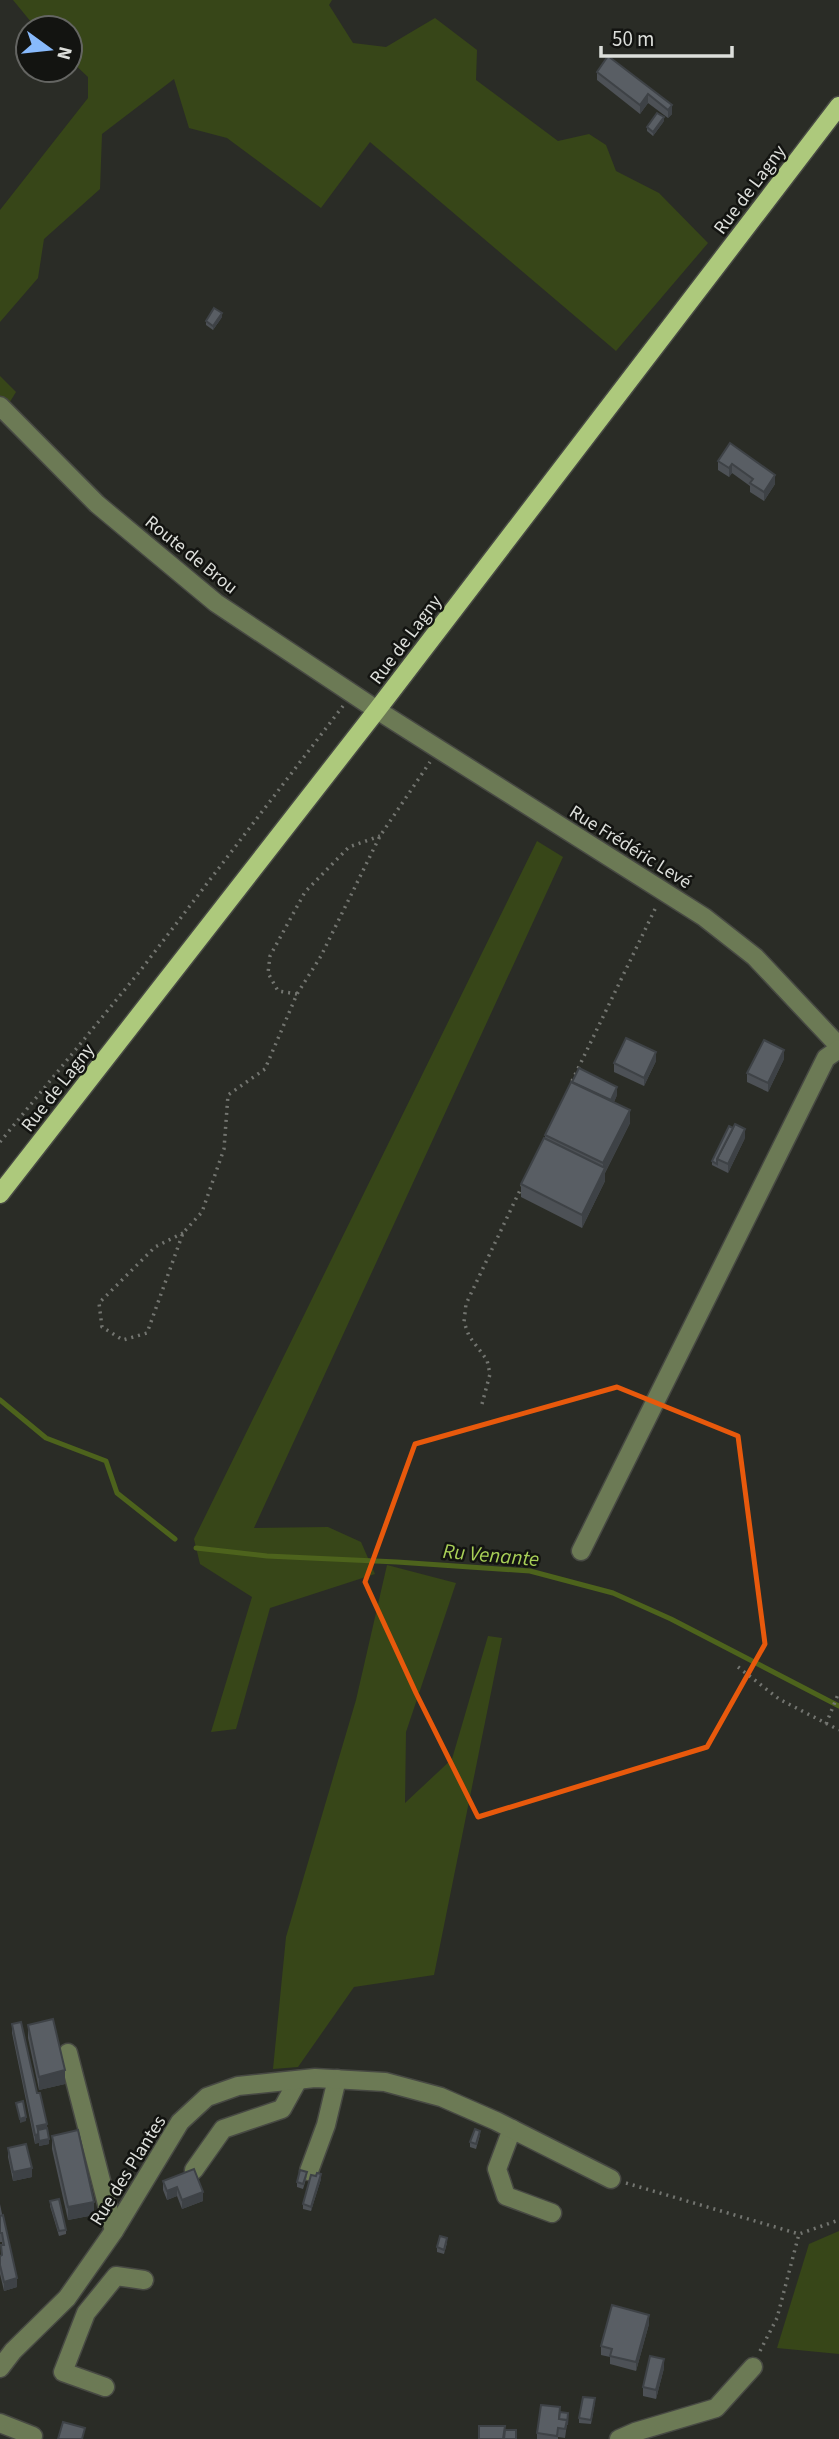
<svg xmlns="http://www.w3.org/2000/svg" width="839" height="2439" font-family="'Source Sans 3',sans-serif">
	<rect width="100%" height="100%" fill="#2a2c26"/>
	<g fill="#374618">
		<path d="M13,0H332L329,5L353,43L386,47L435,18L477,50L476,80L558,141L589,134L606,145L616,171L659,193L708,243L616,351L370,142L321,208L227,138L189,128L174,79L102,134L100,189L44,239L38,278L0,322V210L88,98V77L70,60V28H36Z"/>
		<path d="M0,376L16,392L8,405H0Z"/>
		<path d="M537,841L563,857L254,1528L328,1527L361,1542L375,1574L270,1608L236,1729L211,1732L252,1597L200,1564L194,1539Z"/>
		<path d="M387,1565L456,1583L406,1732L405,1803L452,1759L488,1636L502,1638L434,1975L354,1987L298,2067L273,2069L286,1937L356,1700Z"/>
		<path d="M839,2231V2354L777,2348L809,2244Z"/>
	</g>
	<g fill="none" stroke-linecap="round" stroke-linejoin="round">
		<g stroke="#4d631c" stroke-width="5">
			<path d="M0,1400L46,1438L106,1461L117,1493L175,1539"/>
			<path d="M196,1548L267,1556L397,1562L530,1571L613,1593L671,1619L839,1706"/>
		</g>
		<defs>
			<g id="minor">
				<path d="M0,406L97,504L216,603L377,710L704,917L755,957L839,1046"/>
				<path d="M581,1551L826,1058L839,1049"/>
				<path d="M68,2053L114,2231"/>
				<path d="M512,2129L497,2169L506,2196L552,2213"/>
				<path d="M194,2170L223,2129L282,2109L298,2080"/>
				<path d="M309,2171L326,2125L337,2079"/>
				<path d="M0,2368L13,2351L67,2298L114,2231L180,2122L207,2097L238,2086L315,2078L385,2082L441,2097L496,2121L611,2179"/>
				<path d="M105,2387L63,2372L86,2313L116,2276L144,2280"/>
				<path d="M0,2423L33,2436"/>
				<path d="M619,2439L635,2432L716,2408L753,2367"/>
			</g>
			<path id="major" d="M0,1194L377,710L839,106"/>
		</defs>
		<use href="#minor" stroke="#474943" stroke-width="21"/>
		<use href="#major" stroke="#474943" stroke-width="21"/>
		<g stroke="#737570" stroke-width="3.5" stroke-dasharray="2 5" stroke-linecap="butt">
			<path d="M297,994L278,991L268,973L270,956L305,892L349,847L380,836"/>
			<path d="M572,1081L657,905"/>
			<path d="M0,1142L140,971L343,706"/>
			<path d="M183,1233L155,1247L99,1303L102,1327L123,1340L147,1333L183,1233L202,1212L224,1149L228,1095L265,1069L297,994L321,956L380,836L430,762"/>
			<path d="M482,1404L490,1374L487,1360L469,1336L464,1322L466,1304L522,1186"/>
			<path d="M738,1667L779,1699L839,1730"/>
			<path d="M826,1724L839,1692"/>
			<path d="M626,2183L799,2234L839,2220"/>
			<path d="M760,2351L777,2318L799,2234"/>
		</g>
		<use href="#minor" stroke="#6c7a55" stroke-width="18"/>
		<use href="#major" stroke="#adc97c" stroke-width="18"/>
	</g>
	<g fill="#4d5156">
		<path d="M597,72L672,105V114L668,118L648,103L640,114L597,80Z"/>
		<path d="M664,121L653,136L647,131V127Z"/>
		<path d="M222,317L213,330L206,325V321Z"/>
		<path d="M730,443L775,484L764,501L750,492V486L732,473L729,477L718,470V461Z"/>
		<path d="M784,1059L768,1092L747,1082V1073Z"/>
		<path d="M656,1061L644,1086L614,1072V1063Z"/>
		<path d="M617,1095L614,1102L630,1123L605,1173V1181L582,1228L521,1197V1184L545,1138V1135Z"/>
		<path d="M745,1138L728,1173L712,1165V1161Z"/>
		<path d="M12,2024L37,2093L47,2128L49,2144L39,2146V2142L35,2144L12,2033Z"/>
		<path d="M28,2025L65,2084L39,2090L28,2038Z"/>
		<path d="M480,2135L476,2149L470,2147V2142Z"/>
		<path d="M52,2136L94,2215L68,2220L52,2149Z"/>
		<path d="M8,2148L32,2177L13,2181L8,2157Z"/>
		<path d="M307,2176L303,2189L297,2187V2182Z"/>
		<path d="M316,2176L321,2179L311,2211L303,2209V2204Z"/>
		<path d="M163,2181L203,2201L182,2209L177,2196L167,2200L163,2190Z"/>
		<path d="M50,2201L66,2230V2234L59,2236L50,2206Z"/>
		<path d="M0,2204L17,2287L4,2291L0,2274V2256H1V2245H2V2242H0Z"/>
		<path d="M447,2243L444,2254L437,2252V2247Z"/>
		<path d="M649,2324L636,2371L610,2364V2357L601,2355V2346Z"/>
		<path d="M664,2368L656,2399L643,2396V2387Z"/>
		<path d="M595,2402L591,2424L579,2423V2418Z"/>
		<path d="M560,2412L568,2417L565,2438L558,2437V2439H537V2433Z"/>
	</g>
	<g fill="#3e4246">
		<path d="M648,94V103L640,114V105Z"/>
		<path d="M672,105V114L668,118V110Z"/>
		<path d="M664,117V121L653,136V132Z"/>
		<path d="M222,313V317L213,330V326Z"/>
		<path d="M732,464V473L729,477V468Z"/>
		<path d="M775,475V484L764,501V492Z"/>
		<path d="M784,1050V1059L768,1092V1083Z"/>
		<path d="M656,1052V1061L644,1086V1078Z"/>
		<path d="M617,1087V1095L610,1111V1102Z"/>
		<path d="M630,1110V1123L605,1173V1181L582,1228V1215L603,1172V1163Z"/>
		<path d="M745,1129V1138L728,1173V1164Z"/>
		<path d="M65,2070V2084L39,2090V2077Z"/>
		<path d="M26,2117V2121L20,2123V2119Z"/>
		<path d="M47,2124V2133L39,2134V2143L35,2144V2135L37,2126Z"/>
		<path d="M49,2139V2144L39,2146V2141Z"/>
		<path d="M32,2168V2177L13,2181V2172Z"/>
		<path d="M321,2174V2179L311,2211V2207Z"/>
		<path d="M177,2187V2196L167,2200V2191Z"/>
		<path d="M203,2192V2201L182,2209V2200Z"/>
		<path d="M94,2202V2215L68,2220V2207Z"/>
		<path d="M17,2278V2287L4,2291V2282Z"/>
		<path d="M649,2315V2324L636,2371V2362Z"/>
		<path d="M664,2359V2368L656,2399V2390Z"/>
	</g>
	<g fill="#595e64" stroke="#3e4246" stroke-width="2">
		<path d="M608,56L672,105L668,110L648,94L640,105L597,72Z"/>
		<path d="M657,113L664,117L653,132L647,127Z"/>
		<path d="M214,308L222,313L213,326L206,321Z"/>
		<path d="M730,443L775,475L764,492L750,483L753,479L732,464L729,468L718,461Z"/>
		<path d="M626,1038L656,1052L644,1078L614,1063Z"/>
		<path d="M764,1040L784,1050L768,1083L747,1073Z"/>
		<path d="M579,1068L617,1087L611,1100L572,1082Z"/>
		<path d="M571,1082L630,1110L603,1163L545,1135Z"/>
		<path d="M735,1124L745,1129L728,1164L717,1159Z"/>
		<path d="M729,1126L733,1128L717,1159V1164L712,1161Z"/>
		<path d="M544,1138L605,1168L582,1215L521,1184Z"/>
		<path d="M53,2019L65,2070L39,2077L28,2025Z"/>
		<path d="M21,2022L37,2093H40L47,2124L37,2126L39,2134L35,2135L12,2024Z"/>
		<path d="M23,2101L26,2117L20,2119L16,2103Z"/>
		<path d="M47,2128L49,2139L39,2141L38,2130Z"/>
		<path d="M475,2129L480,2131L476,2144L470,2142Z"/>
		<path d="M78,2130L94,2202L68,2207L52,2136Z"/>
		<path d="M26,2144L32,2168L13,2172L8,2148Z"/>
		<path d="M194,2169L203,2192L182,2200L177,2187L167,2191L163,2181Z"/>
		<path d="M300,2170L307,2172L303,2184L297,2182Z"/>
		<path d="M317,2173L321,2174L311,2207L303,2204L311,2175L316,2176Z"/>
		<path d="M59,2199L66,2230L59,2231L50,2201Z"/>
		<path d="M3,2215L17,2278L4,2282L0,2265V2256L2,2255L1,2245H4L2,2233H0V2216Z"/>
		<path d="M440,2236L447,2238L444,2250L437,2247Z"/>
		<path d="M612,2305L649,2315L636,2362L610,2356L612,2349L601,2346Z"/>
		<path d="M650,2356L664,2359L656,2390L643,2387Z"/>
		<path d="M583,2397L595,2398L591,2420L579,2418Z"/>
		<path d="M541,2405L560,2407L559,2419L567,2420L565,2429L558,2428L557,2436L537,2433Z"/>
		<path d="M560,2412L568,2413L567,2425V2420L559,2419Z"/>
		<path d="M63,2422L85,2428L82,2439H58Z"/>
		<path d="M479,2426H505L503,2439H479Z"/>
		<path d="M505,2430H516V2439H504Z"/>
	</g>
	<path fill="none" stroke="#e8590c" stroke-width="5" stroke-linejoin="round" d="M617,1387L738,1436L765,1644L707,1747L478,1817L416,1693L365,1582L415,1444Z"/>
	<g text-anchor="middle" stroke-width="5" stroke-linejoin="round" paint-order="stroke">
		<g font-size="19" fill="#dddfdb" stroke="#131411">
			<text transform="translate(749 189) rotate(-53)" y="7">Rue de Lagny</text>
			<text transform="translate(192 554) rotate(39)" y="7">Route de Brou</text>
			<text transform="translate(405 639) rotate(-53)" y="7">Rue de Lagny</text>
			<text transform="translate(631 846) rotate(32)" y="7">Rue Frédéric Levé</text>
			<text transform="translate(57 1087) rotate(-52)" y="7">Rue de Lagny</text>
			<text transform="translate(127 2170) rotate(-58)" y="7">Rue des Plantes</text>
		</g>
		<g font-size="21" font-style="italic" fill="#a8cf57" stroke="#131411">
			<text transform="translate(491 1555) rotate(5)" y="7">Ru Venante</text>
		</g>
	</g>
	<g transform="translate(49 49) rotate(105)"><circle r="33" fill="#131411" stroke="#646562" stroke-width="2"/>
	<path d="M0-5L12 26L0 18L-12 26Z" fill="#88bafc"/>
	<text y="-10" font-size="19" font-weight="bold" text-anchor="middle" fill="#dddfdb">N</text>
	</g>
	<path d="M601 46v10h131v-10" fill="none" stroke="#dddfdb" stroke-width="3.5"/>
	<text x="612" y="46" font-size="21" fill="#dddfdb" stroke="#131411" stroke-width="5" paint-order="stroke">50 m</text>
</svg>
